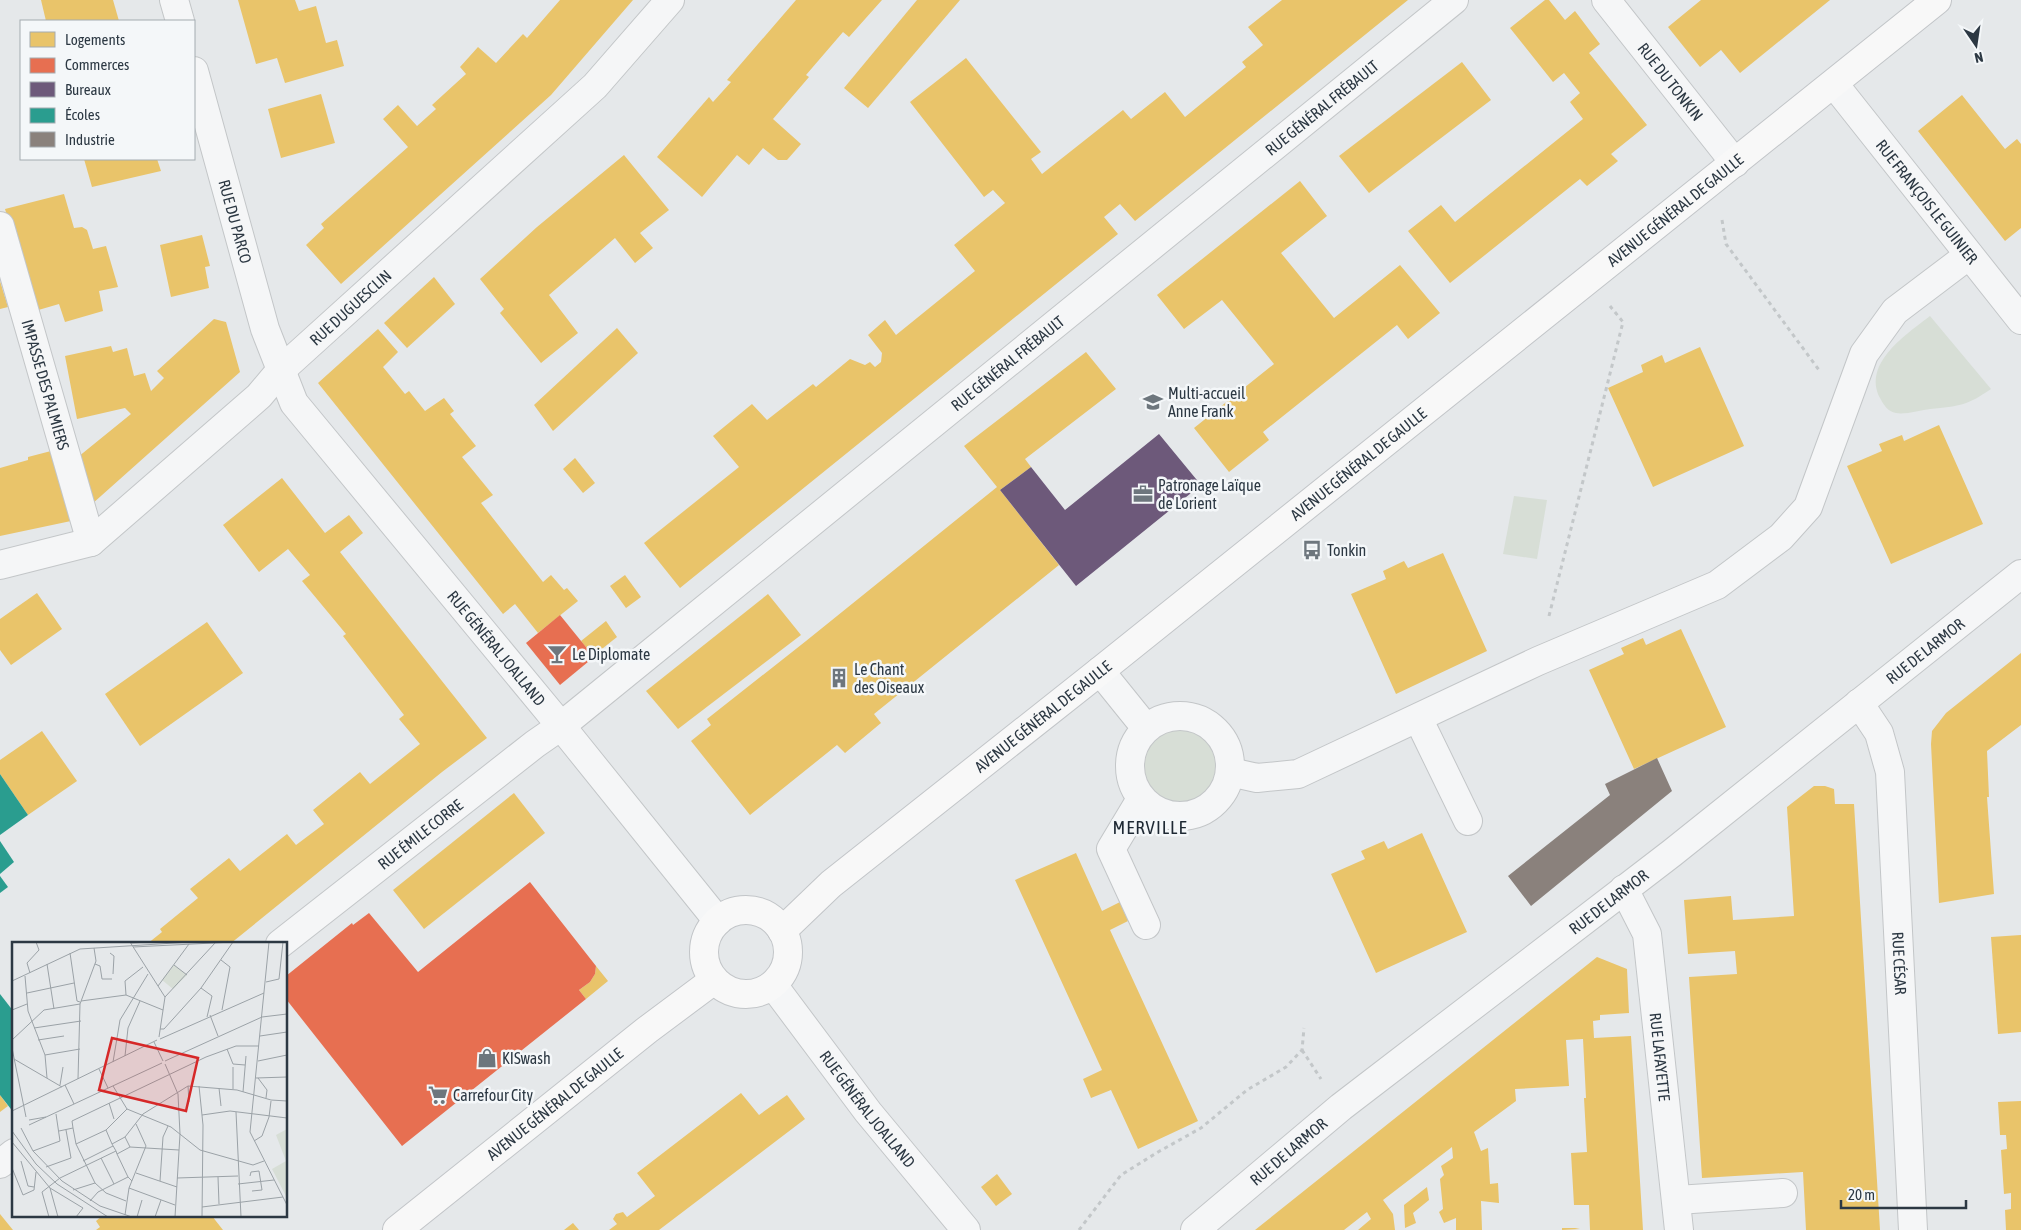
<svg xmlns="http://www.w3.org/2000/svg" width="2021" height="1230" font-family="'Asap Condensed',sans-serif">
	<rect width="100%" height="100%" fill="#e5e8ea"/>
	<g fill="#d7ded6">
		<path d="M1930,316L1991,389C1966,406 1960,406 1930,409C1922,410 1904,415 1896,413C1888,412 1883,404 1880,398C1862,363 1907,334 1930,316Z"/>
		<path d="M1514,496L1547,500L1537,559L1503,554Z"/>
		<circle cx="1179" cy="765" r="37"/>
	</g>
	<g fill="#e9c46a">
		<path d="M41,0H113L119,21H46Z"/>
		<path d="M238,0H295L299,11L316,6L326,43L337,40L344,66L285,83L277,58L256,64Z"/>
		<path d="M560,0H633L551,95L341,284L306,245L324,228L321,224L408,147L383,119L398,105L417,126L436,109L432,105L466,74L460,67L478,47L496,63L523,34L527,38Z"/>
		<path d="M796,0H882L849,37L843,32L806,75L809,77L773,119L801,144L787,160H778L763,148L749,165L737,155L702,197L657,157L709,97L713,102L731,82L727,80Z"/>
		<path d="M917,0H960L868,108L844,88Z"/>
		<path d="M1282,0H1408L1135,221L1120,204L1104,217L1118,234L680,588L644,543L739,467L713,436L752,404L767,420L813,384L816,387L850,359L865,365L870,362L875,367L881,362L882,353L868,335L885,320L896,335L975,271L954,245L1005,203L993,190L984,197L910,102L966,58L1041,152L1031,159L1042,174L1123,110L1131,119L1165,92L1185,117L1246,67L1242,62L1263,45L1248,27Z"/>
		<path d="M1545,0H1549L1565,20L1575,11L1600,44L1589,53L1647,125L1611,154L1618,161L1587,186L1580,179L1450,283L1408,231L1441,205L1455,222L1583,119L1570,102L1580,93L1564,73L1553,82L1510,28Z"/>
		<path d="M1701,0H1830L1740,73L1721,50L1700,67L1668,27Z"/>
		<path d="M1462,62L1491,100L1369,193L1339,156Z"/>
		<path d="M321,94L335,143L281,158L268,109Z"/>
		<path d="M1962,95L2005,149L2017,139L2021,144V228L2005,241L1918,131Z"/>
		<path d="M624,155L669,210L640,233L653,248L635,263L615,238L549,295L578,333L541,363L500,313L504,309L480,279L537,227Z"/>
		<path d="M84,159H157L161,171L92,187Z"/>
		<path d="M1300,181L1327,216L1281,253L1334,318L1400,265L1440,313L1408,339L1397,325L1263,432L1269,440L1229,472L1194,428L1274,364L1222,300L1184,329L1157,295Z"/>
		<path d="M64,194L74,228L82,227L87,230L93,249L106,246L118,287L99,291L103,311L65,322L59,304L35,311L5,209Z"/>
		<path d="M202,235L210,266L205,267L209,288L171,297L160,245Z"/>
		<path d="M434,277L455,304L407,348L384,323Z"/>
		<path d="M0,281L8,307L0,309Z"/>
		<path d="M214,319L226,322L240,372L92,504L78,457L131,414L125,408L77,419L65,356L111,346L113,352L127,348L134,376L145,373L151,391L164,378L157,371Z"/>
		<path d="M617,328L638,353L553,431L534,405Z"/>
		<path d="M378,329L398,352L383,367L405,394L409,391L425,411L444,398L454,411L450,414L476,446L462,457L493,495L481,503L543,582L551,575L564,590L567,588L578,601L538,633L515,604L503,614L318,383Z"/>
		<path d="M1700,347L1744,446L1653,487L1608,388L1643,372L1641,365L1662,355L1665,363Z"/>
		<path d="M1086,352L1116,389L1025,459L1031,467L1000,490L1059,565L874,714L881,723L845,753L837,745L750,815L691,741L711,725L707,719L806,641L997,487L964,446Z"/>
		<path d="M1939,425L1983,524L1891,564L1847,466L1882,451L1879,444L1902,435L1904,441Z"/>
		<path d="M51,451L71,521L0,536V468L28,460V457Z"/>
		<path d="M575,458L595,483L583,493L563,469Z"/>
		<path d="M282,478L325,533L349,515L363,533L340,552L487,738L442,772L230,944H147L162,932L160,929L198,898L190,889L229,858L240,871L287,834L296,845L324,824L313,810L360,772L370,784L420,744L399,719L404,715L343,636L346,634L302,581L310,575L288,549L259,572L223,525Z"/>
		<path d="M1443,553L1487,651L1396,694L1351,594L1386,579L1383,571L1404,561L1408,568Z"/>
		<path d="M625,575L641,597L626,608L610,586Z"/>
		<path d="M37,593L62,629L11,665L0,650V619Z"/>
		<path d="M768,594L801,635L678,729L646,691Z"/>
		<path d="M606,621L617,637L593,656L581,641Z"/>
		<path d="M207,622L243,673L140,746L105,694Z"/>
		<path d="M1681,629L1726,727L1634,769L1589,670L1624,654L1621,648L1643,638L1646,645Z"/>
		<path d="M2021,653V725L1987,751L1989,797H1987L1994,894L1939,903L1931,744L1932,731L1946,713Z"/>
		<path d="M42,731L77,781L28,815L0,774V760Z"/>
		<path d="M1814,786H1825L1834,789L1835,804H1854L1880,1230H1806L1803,1172L1702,1178L1689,977L1737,974L1735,951L1688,954L1684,900L1731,896L1733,920L1794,916L1787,807Z"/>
		<path d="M514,793L545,833L424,929L393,890Z"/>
		<path d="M1422,833L1467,932L1376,973L1331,874L1365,859L1361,851L1384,841L1388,849Z"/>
		<path d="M1076,853L1102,911L1120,902L1128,921L1110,930L1198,1121L1138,1149L1111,1090L1091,1098L1083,1079L1102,1070L1015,880Z"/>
		<path d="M2021,935V1032L1998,1034L1991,937Z"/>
		<path d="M1597,957L1627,969L1629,1013L1600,1015V1020L1593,1021L1594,1038L1631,1036L1643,1230H1590L1589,1205H1574L1571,1153L1587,1152L1584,1098H1586L1583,1039L1566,1040L1569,1086L1515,1089L1516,1101L1474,1132L1481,1151L1488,1148L1490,1184L1498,1183L1499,1203L1481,1201L1482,1230H1456V1218L1444,1223L1439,1212L1443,1209L1440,1179L1444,1175L1441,1166L1453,1158L1452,1147L1383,1200L1393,1214L1395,1230H1358L1371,1219L1367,1212L1344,1230H1255Z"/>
		<path d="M596,966L608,981L586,999L579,990L590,982L595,974Z"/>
		<path d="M741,1093L759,1115L787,1095L805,1119L659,1230H609L617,1224L613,1219L616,1214L623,1212L627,1217L655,1196L637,1173Z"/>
		<path d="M0,1095L8,1106L0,1112Z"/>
		<path d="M2021,1101V1230H2006L2005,1210L2011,1209V1193L2004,1194L2001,1150L2007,1149L2006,1135H2000L1998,1102Z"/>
		<path d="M997,1174L1012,1194L996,1206L981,1187Z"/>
		<path d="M1427,1187L1429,1200L1413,1213L1416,1223L1405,1228L1404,1205Z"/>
		<path d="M0,1214L13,1230H0Z"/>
		<path d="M102,1216H212L223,1230H96L100,1227L96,1221Z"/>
		<path d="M573,1223L579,1230H564Z"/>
		<path d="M1562,1228H1575L1580,1229L1562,1230Z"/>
	</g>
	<g fill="#e76f51">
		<path d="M560,615L594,657L560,685L526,643Z"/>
		<path d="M530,882L596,966L595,974L590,982L579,990L586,999L402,1146L286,999V976L352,923L353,925L369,913L418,972Z"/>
	</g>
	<path fill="#6d597a" d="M1159,434L1201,485L1076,586L1000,490L1031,467L1065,510Z"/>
	<g fill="#2a9d8f">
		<path d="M0,774L28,815L0,835Z"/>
		<path d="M0,841L14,862L0,874Z"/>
		<path d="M0,876L8,887L0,893Z"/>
		<path d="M0,994L14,1012V1113L0,1095Z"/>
	</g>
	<path fill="#8a817c" d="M1657,758L1672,791L1531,906L1508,876L1610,795L1605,784Z"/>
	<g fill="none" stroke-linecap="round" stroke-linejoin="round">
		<defs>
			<g id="minor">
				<path d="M174,0L180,21"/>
				<path id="s1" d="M1606,0L1735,163"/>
				<path id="s2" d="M194,71L265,329L294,403L561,726L718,921"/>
				<path id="s3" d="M1834,84L2021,320"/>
				<path id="s4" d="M0,226L91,542"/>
				<path id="s5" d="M0,565L91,542L259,396L280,371L595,86L670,0"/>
				<path d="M1100,671L1146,728"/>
				<path id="s6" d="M1859,703L1879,733L1890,772L1913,1230"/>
				<circle cx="1180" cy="766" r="50"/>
				<path d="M1418,718L1468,821"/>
				<path d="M1230,772L1257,778L1298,774L1538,661L1717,585L1781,537L1808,507L1864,354L1895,311L1969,255"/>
				<path d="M1141,799L1111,849L1146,925"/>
				<path id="s7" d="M1624,889L1647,934L1679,1230"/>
				<path id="s8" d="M280,944L535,744L561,726L1454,0"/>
				<path id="s9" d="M773,985L868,1112L966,1230"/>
				<path d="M0,1164L14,1153"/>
				<path d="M1677,1200L1783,1193"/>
				<path id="s10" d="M1195,1230L1341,1107L1672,853L2021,574"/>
			</g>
			<g id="major">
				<circle cx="746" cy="952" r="42"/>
				<path id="s11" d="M782,931L831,884L1100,671L1937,0"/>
				<path id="s12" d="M397,1230L647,1030L714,980"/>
			</g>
		</defs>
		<use href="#minor" stroke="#c3c6c8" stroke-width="30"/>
		<use href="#major" stroke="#c2c5c8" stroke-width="30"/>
		<g stroke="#c3c7c9" stroke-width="3" stroke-dasharray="4 4" stroke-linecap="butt">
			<path d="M1722,220L1726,244L1819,370"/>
			<path d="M1549,616L1623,322L1610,306"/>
			<path d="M1302,1050L1321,1079"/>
			<path d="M1079,1230L1121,1175L1158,1152L1201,1128L1247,1090L1286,1067L1302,1050L1304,1028"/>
		</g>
		<use href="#minor" stroke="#f5f6f7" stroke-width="28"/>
		<use href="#major" stroke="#f8f8f8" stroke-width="28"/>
	</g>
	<defs>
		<symbol id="school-bare" viewBox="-9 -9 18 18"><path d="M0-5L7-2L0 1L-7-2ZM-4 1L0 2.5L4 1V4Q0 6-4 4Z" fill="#6d767d" stroke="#f4f7f9" stroke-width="2.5" paint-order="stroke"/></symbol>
		<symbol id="office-bare" viewBox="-9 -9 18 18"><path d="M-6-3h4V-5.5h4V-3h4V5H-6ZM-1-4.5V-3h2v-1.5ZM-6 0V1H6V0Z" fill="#6d767d" stroke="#f4f7f9" stroke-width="2.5" paint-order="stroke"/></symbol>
		<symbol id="bus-bare" viewBox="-9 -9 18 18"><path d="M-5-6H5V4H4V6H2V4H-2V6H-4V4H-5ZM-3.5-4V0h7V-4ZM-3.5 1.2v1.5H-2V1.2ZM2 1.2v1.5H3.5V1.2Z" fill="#6d767d" stroke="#f4f7f9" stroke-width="2.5" paint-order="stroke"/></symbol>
		<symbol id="bar-bare" viewBox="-9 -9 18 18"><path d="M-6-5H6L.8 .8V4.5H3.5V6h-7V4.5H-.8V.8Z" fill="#6d767d" stroke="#f4f7f9" stroke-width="2.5" paint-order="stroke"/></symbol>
		<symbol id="building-bare" viewBox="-9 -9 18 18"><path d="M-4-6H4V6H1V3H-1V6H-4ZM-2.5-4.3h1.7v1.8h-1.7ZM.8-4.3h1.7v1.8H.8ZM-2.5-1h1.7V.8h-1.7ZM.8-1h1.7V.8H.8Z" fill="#6d767d" stroke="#f4f7f9" stroke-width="2.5" paint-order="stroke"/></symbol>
		<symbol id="shop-bare" viewBox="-9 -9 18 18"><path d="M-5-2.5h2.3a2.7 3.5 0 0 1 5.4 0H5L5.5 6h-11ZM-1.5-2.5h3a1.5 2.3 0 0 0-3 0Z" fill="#6d767d" stroke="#f4f7f9" stroke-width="2.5" paint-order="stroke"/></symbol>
		<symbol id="supermarket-bare" viewBox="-9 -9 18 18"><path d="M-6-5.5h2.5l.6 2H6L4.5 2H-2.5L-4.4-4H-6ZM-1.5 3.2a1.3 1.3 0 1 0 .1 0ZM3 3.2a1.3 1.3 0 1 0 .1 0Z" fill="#6d767d" stroke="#f4f7f9" stroke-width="2.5" paint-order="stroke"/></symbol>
	</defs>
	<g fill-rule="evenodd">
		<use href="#school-bare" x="1139" y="388" width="28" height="28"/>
		<use href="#office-bare" x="1129" y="480" width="28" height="28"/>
		<use href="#bus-bare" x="1298" y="536" width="28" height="28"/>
		<use href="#bar-bare" x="543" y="640" width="28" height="28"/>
		<use href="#building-bare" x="825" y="664" width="28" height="28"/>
		<use href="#shop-bare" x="473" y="1044" width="28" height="28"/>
		<use href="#supermarket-bare" x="424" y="1081" width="28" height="28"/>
	</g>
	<g text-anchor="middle" stroke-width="5" stroke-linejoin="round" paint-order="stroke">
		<g font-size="16" fill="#2c3843" stroke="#f4f7f9">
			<text dy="6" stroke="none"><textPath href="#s1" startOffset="104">RUE DU TONKIN</textPath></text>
			<text dy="6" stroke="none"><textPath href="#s8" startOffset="1336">RUE GÉNÉRAL FRÉBAULT</textPath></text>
			<text dy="6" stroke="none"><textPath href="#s3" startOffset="150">RUE FRANÇOIS LE GUINIER</textPath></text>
			<text dy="6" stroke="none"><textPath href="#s11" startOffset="1148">AVENUE GÉNÉRAL DE GAULLE</textPath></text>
			<text dy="6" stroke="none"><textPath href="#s2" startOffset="156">RUE DU PARCO</textPath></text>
			<text dy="6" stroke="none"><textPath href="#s5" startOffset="444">RUE DUGUESCLIN</textPath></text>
			<text dy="6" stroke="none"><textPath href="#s8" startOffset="931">RUE GÉNÉRAL FRÉBAULT</textPath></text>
			<text dy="6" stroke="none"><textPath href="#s4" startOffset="165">IMPASSE DES PALMIERS</textPath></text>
			<text dy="6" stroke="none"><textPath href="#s11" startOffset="742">AVENUE GÉNÉRAL DE GAULLE</textPath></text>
			<text dy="6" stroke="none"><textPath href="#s2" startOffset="665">RUE GÉNÉRAL JOALLAND</textPath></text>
			<text dy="6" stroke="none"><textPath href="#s10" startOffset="932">RUE DE LARMOR</textPath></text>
			<text dy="6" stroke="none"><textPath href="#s11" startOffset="338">AVENUE GÉNÉRAL DE GAULLE</textPath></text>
			<text dy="6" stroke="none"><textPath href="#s8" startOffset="178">RUE ÉMILE CORRE</textPath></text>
			<text dy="6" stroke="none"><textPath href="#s10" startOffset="528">RUE DE LARMOR</textPath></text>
			<text dy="6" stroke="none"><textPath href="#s6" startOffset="268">RUE CÉSAR</textPath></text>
			<text dy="6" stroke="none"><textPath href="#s7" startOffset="174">RUE LAFAYETTE</textPath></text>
			<text dy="6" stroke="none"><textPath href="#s12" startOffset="202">AVENUE GÉNÉRAL DE GAULLE</textPath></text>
			<text dy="6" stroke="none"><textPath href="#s9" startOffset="156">RUE GÉNÉRAL JOALLAND</textPath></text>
			<text dy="6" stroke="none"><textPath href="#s10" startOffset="122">RUE DE LARMOR</textPath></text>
		</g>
		<g font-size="16" fill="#2c3843" stroke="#f4f7f9" text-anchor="start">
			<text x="1168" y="399">Multi-accueil<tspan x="1168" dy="18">Anne Frank</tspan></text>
			<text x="1158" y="491">Patronage Laïque<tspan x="1158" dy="18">de Lorient</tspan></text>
			<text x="1327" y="556">Tonkin</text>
			<text x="572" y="660">Le Diplomate</text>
			<text x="854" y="675">Le Chant<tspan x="854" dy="18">des Oiseaux</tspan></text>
			<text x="502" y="1064">KISwash</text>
			<text x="453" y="1101">Carrefour City</text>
		</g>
		<g font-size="19" letter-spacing="1" fill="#1e2934" stroke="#f4f7f9">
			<text x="1150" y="834">MERVILLE</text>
		</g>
	</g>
	<g transform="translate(12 942)">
		<rect width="275" height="275" fill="#e5e8ea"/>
		<path d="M162,23L175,33L161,47L150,38ZM275,187V256L260,227L274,219L264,193Z" fill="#d7ded6"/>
		<path fill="none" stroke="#9ba2a7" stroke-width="1" d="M118,0L153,55L147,95M257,0L238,190L275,263M119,1L137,0M121,5L221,0M58,11L65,59L68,60M98,11L102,14L101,32M209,18L218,25L210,68M35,22L42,67M83,22L88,24L90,37H100M162,23L175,33M18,31L15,21L27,8L24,0M13,34L16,69L33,113L35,136M0,39L68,7L178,0M254,40L267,37L271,0M146,44L177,2M189,46L200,54L195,75M15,51L62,41M114,53L113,39L131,25M153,55L203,1M69,59L114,53L151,68M0,68L15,62M198,73L206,94M250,75L275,72M22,86L69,79M148,87H152L189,46L221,0M248,94L275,90M148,97L252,51M0,98L32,68L68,62M26,98L52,94M142,100L151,119M0,106L14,175M215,107L221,122L233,123M33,113L68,107M113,114L116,86L128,59M2,117L50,145M153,119L250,75M246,119L275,113M101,120L108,78L136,32M153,122L166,152L168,192L163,275M87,127L96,146M244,136L275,135M246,136L255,148L254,156M66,137L68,62L84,19L82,6M48,143L51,125M53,143L62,162M101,144L115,167L159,185L188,208L241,223L252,219M176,144L177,160M187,144L191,183L190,275M207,146L209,164M221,147V125M231,150L234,114M97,161L102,177M0,169L145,98M224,170L229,275M190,173L218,169L275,176M17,178L34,175M17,183L150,121M9,186L21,209L50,239L88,264L120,275M61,186L64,202L83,241L94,251L114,259M94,188L100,202M0,189L24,222L45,242L96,275M47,189L61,186L60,179L194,115L224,104H247M113,195L131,172L176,144L225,148L259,158L275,159M242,199L250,194L257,175L259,159M0,200L38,246L71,266L64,275M64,202L94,188L115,167M118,205L167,208M21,209L48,199L44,172M105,212L118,205L113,195L100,202L104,209L105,212L116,235L120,239M89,216L102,242M9,219L16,244L22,245M71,219L101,204M34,225L59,216L54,188M0,226L11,253L22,248L24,230M124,231L165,245M238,234L239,230L247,229L250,248L240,249M206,235L207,262M165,236L226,234M148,239L151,195L156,184M226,242L262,238M38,246L46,275M117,246L163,263M61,248L83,241M78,259L86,250L116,235M190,265L271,255M113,273L117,246L134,204L124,182M37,275L30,250L48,236L104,209M125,275L130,258M143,275L149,258"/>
		<path fill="#d62828" fill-opacity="0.15" stroke="#d62828" stroke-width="2.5" d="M100,96L186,116L174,169L87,148Z"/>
		<rect width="275" height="275" fill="none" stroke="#2c3843" stroke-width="2.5"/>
	</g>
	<rect x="20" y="20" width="175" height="140" fill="#f4f7f9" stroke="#a4abb0"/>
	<rect x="30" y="32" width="25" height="15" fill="#e9c46a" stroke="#a4abb0"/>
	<text x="65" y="45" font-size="15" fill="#2c3843">Logements</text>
	<rect x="30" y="58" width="25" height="15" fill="#e76f51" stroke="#a4abb0"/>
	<text x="65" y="70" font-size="15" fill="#2c3843">Commerces</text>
	<rect x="30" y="82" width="25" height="15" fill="#6d597a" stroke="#a4abb0"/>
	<text x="65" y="95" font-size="15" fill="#2c3843">Bureaux</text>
	<rect x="30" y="108" width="25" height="15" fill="#2a9d8f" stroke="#a4abb0"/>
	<text x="65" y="120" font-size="15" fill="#2c3843">Écoles</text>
	<rect x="30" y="132" width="25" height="15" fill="#8a817c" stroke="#a4abb0"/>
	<text x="65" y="145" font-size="15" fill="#2c3843">Industrie</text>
	<g transform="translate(1976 45) rotate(167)" stroke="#f4f7f9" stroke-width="4" paint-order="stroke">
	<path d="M0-4L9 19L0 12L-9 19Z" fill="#2c3843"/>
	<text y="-8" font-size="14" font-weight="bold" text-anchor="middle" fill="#2c3843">N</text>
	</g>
	<path d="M1841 1200v8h125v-8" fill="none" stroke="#2c3843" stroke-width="2.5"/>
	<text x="1848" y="1200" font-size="15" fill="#2c3843" stroke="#f4f7f9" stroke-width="4" paint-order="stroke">20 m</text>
</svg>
